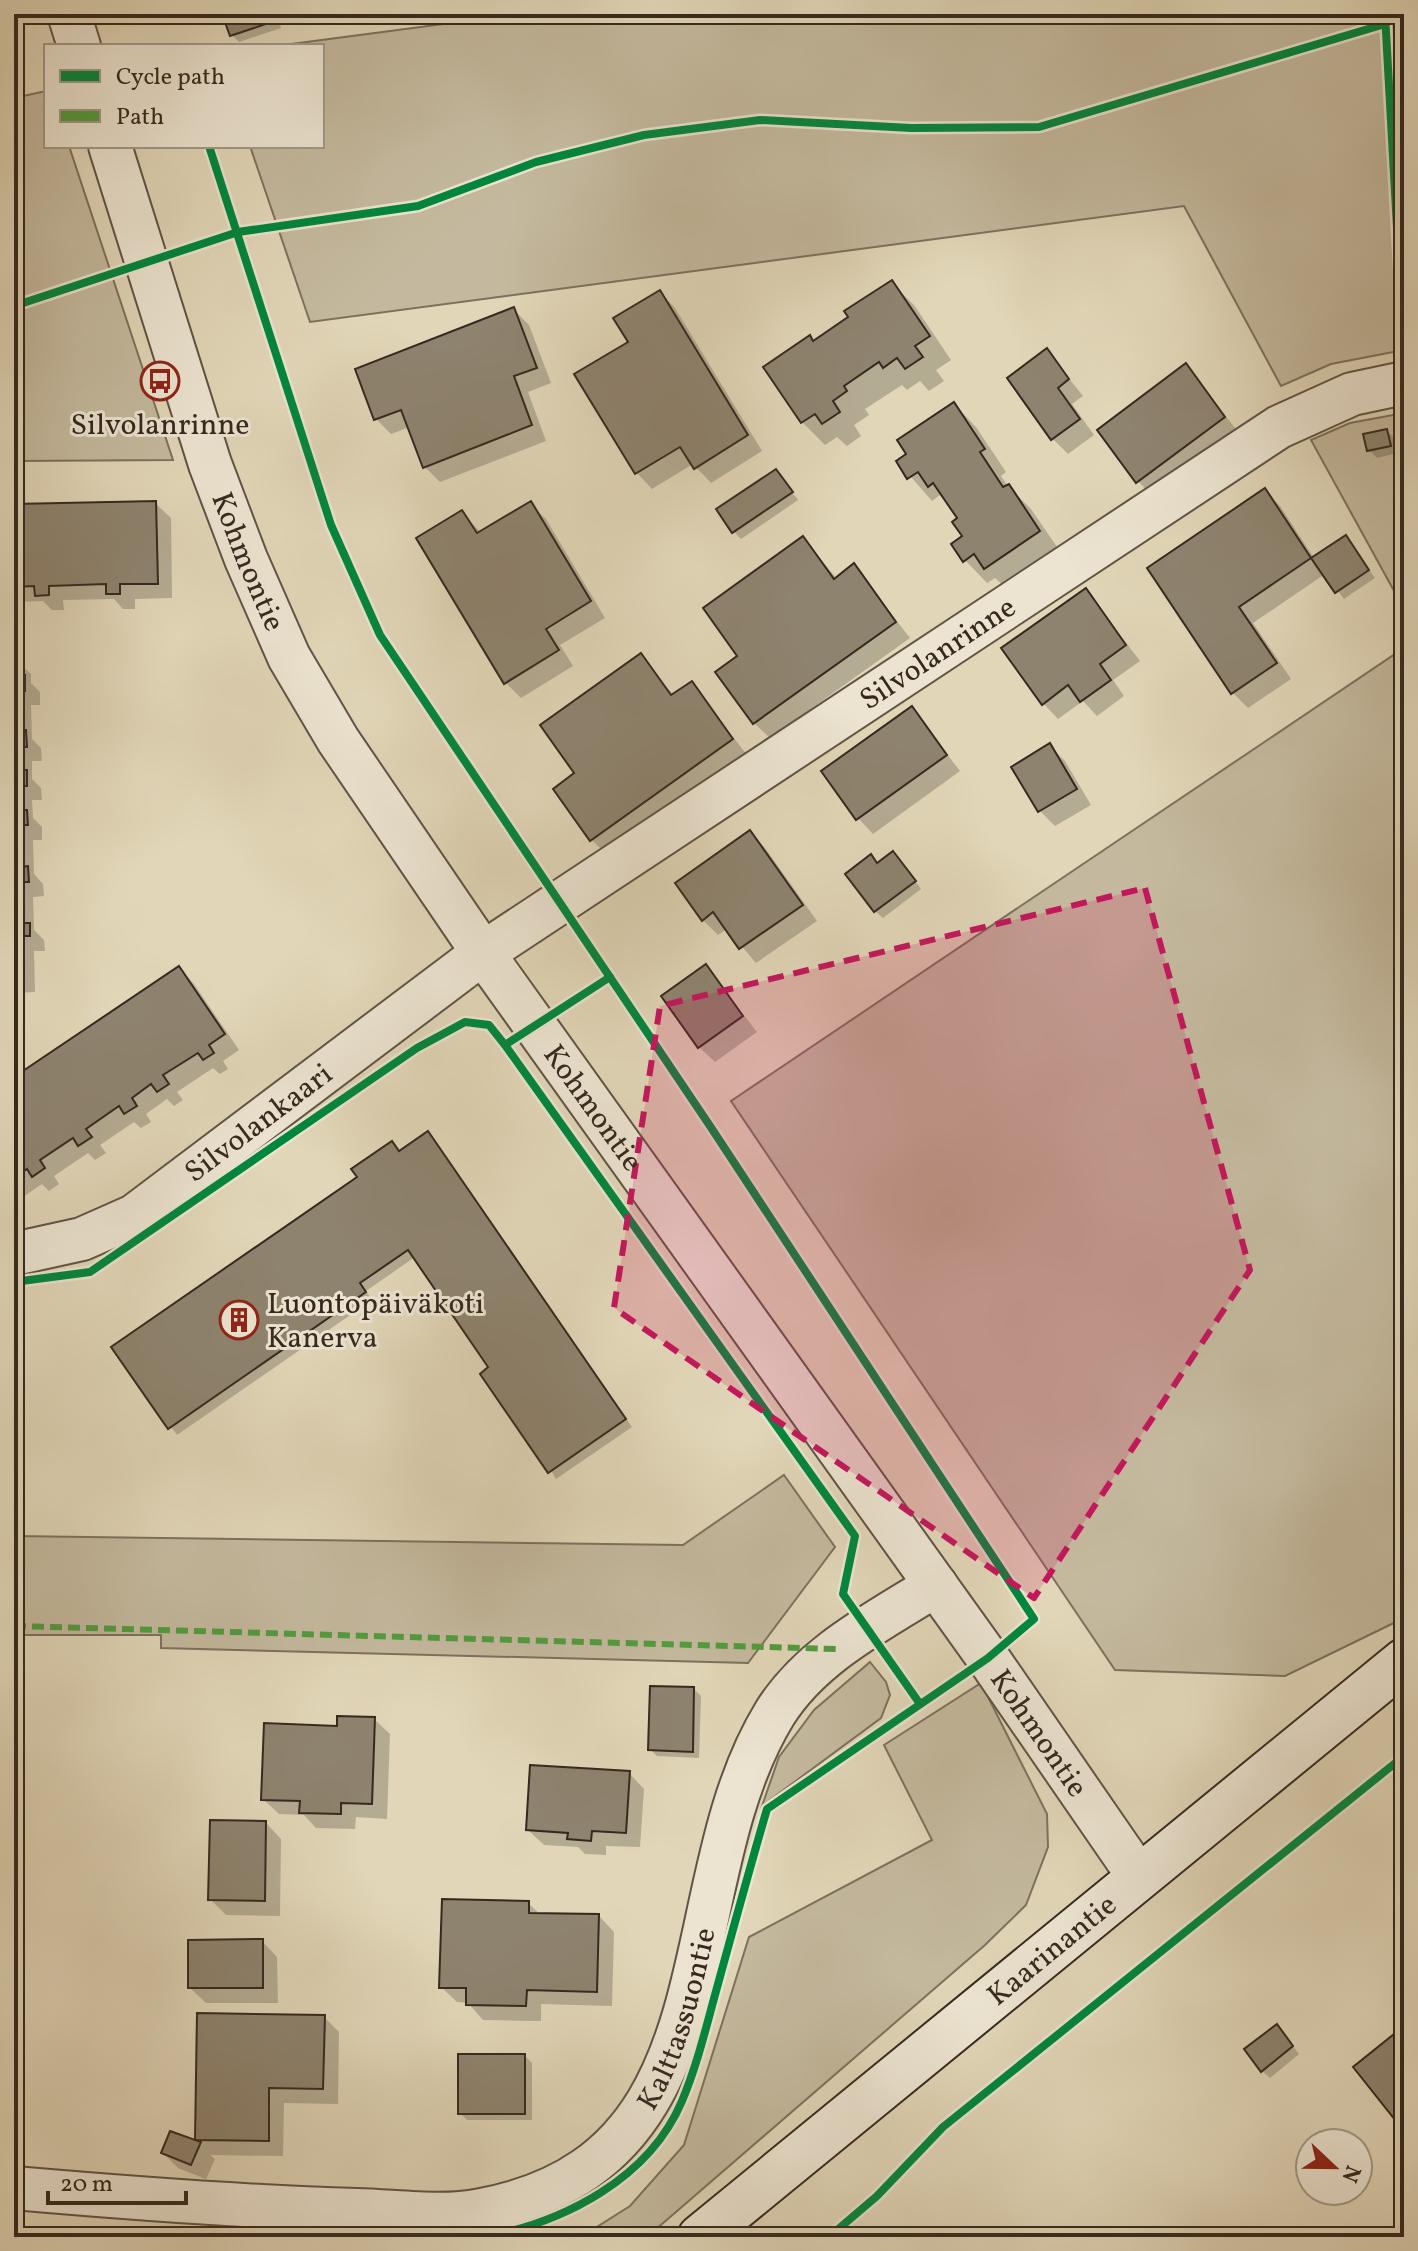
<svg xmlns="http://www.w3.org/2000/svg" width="1418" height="2251" font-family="Vollkorn,serif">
	<rect width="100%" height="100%" fill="#e1d6b8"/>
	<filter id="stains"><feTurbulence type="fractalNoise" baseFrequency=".0025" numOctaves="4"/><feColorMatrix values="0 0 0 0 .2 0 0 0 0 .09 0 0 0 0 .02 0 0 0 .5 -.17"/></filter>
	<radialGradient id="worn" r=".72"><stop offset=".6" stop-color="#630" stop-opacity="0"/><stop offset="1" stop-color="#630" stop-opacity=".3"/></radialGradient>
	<g fill="#c4b99e" stroke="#7c715e" stroke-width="2">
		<path d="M519,14H1404V67L1397,74L1404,133V350L1331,364L1281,386L1184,206L310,322L250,146H322V46H276Z"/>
		<path d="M46,91V146H69L173,460L14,461V98Z"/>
		<path d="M1404,413V609L1311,440L1350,423Z"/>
		<path d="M1404,648V1618L1285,1676L1115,1670L731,1101Z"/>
		<path d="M784,1475L835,1547L748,1663L161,1648V1635H14V1536L683,1545Z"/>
		<path d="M870,1662L886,1682L890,1695L881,1718L762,1806L779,1757L814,1710Z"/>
		<path d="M981,1683L1047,1814L1048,1847L1026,1905L985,1945L647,2237H581L630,2206L684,2145L749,1937L932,1840L884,1745Z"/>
	</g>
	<g fill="#0003">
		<path d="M224,14H276L281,28L239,42L231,34Z"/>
		<path d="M517,14H569V16L525,22Z"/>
		<path d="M891,283L914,305L951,360L936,370L944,381L929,391L920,381L907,390L902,385L865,409L869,415L854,425L861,436L847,446L837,437L825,445L802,422L814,342Z"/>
		<path d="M660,292L675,308L762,451L711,483L693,464L652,489L637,473L577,375L631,343Z"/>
		<path d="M514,310L529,325L551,383L528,392L546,441L440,482L425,467L410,427L391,434L376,419Z"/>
		<path d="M1047,351L1083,396L1072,404L1094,435L1068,454L1053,439L1010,378Z"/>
		<path d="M1186,366L1239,433L1153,497L1138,481Z"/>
		<path d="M954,404L976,427L1006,472L1001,476L1007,485L1031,509L1062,554L1008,590L995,578L987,583L965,560L960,519L940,495L932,501L898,462Z"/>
		<path d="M1387,431L1394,438L1397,453L1377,458L1369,450Z"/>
		<path d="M776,471L798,500L741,539L734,532Z"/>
		<path d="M1264,490L1280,506L1314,558L1346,537L1375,578L1344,599L1325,574L1253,623L1291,679L1248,708L1233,693L1149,568Z"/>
		<path d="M155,503L171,518L172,598L135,599V609H123L114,599L63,600L64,610H52L43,601L14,602V506Z"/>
		<path d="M530,504L546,519L605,618L560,645L573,666L521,698L506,683L462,512L481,533Z"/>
		<path d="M803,538L837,579L854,566L910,638L770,738L754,723L740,657Z"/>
		<path d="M1086,591L1140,661L1113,680L1124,696L1097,716L1083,701L1058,719L1043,703Z"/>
		<path d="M640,655L674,696L691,683L747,755L607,855L592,840L577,774Z"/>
		<path d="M14,659L31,674V683L40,692V705H31L32,739L41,748L42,761H32V779L41,788L42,800H32L33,818L42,827V840H33L34,874L43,884L44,896L33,897L34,930L44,940L45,951H34L35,992L14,993Z"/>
		<path d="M912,709L960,771L873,834L858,818Z"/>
		<path d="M1050,746L1065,761L1091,805L1055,826L1040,811Z"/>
		<path d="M750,832L765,848L817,921L756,963L727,929L718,935L703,920Z"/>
		<path d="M871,857L878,864L900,861L921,889L883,918L875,911Z"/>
		<path d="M706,967L757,1032L715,1062L699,1047Z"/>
		<path d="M179,968L194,984L239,1050L223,1061L228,1069L220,1074L213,1068L177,1092L183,1100L174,1106L167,1099L146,1114L151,1122L141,1128L134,1122L100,1145L106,1153L95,1160L88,1153L54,1176L59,1184L49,1191L42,1184L14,1203V1079Z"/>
		<path d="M435,1141L632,1427L556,1479L491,1368L415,1257L366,1291L372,1300L177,1435L114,1347L400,1153Z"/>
		<path d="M694,1689L701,1696L699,1758L657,1756L650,1749Z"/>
		<path d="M374,1719L390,1734L387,1819L356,1817L355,1829L316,1828L304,1815L279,1814L263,1799L339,1728Z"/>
		<path d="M629,1773L644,1789L640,1847L606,1846V1855L585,1854L578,1847L544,1845L528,1830Z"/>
		<path d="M266,1823L281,1839L280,1916L226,1915L210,1899Z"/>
		<path d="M528,1903L541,1915L599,1916L614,1932L612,2006L541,2004V2021L483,2020L468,2003L457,2002L441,1987Z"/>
		<path d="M262,1941L277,1957L278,2003H206L190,1988Z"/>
		<path d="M324,2017L339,2032L338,2104L284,2103L283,2156L210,2155L215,2159L206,2179L178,2168L163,2153L171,2133L203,2145L197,2139Z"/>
		<path d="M1277,2026L1299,2054L1270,2078L1262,2071Z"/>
		<path d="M525,2056L532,2063V2120H467L460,2113Z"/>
		<path d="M37,2232L60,2235L62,2237H37Z"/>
	</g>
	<g fill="#8e836f" stroke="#35291f" stroke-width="2">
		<path d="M222,14H272L275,21L230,36Z"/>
		<path d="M892,280L930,336L915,346L923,357L905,369L897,358L883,368L879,362L844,386L847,391L833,401L840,412L822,424L815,414L801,423L763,367L810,335L813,341L848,317L844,311Z"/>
		<path d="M660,290L748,435L694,469L680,447L635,474L574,374L628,342L613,318Z"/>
		<path d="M514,307L537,368L514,376L532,425L423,468L401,410L374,420L355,369Z"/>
		<path d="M1047,348L1069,379L1058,388L1080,419L1051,440L1007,378Z"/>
		<path d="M1186,363L1225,417L1136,483L1097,430Z"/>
		<path d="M954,402L985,449L980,452L1003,487L1009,484L1040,531L984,569L974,554L963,562L951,544L962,536L952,522L957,518L933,483L928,487L918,472L907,479L896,461L906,454L897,440Z"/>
		<path d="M1387,429L1391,446L1367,451L1363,434Z"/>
		<path d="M776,469L793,492L732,533L716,509Z"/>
		<path d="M1265,488L1311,558L1239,607L1277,663L1231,694L1147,568Z"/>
		<path d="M156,501L158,584H120V594H106V584L49,586V595L35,596L34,586L14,587V504Z"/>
		<path d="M531,501L591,601L546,629L559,650L504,684L416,538L462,510L477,533Z"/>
		<path d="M1346,535L1369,570L1335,593L1311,558Z"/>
		<path d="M803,536L834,579L854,563L896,622L753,724L715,672L737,656L703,608Z"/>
		<path d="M1086,588L1126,645L1100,664L1111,680L1080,702L1068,685L1042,705L1001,648Z"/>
		<path d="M641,653L671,695L692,681L733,739L590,841L553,789L574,773L540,725Z"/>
		<path d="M14,657L16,675H25V691H16L18,730H26L27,747H17V770H27V786H18V810H27L28,825H18L19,867L28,866L29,882H19L20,923H30V936H19L20,977L14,978Z"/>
		<path d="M912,706L947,755L856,820L821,771Z"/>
		<path d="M1050,743L1077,789L1038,812L1011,767Z"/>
		<path d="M750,830L803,905L739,949L713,912L702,921L675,883Z"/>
		<path d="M893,851L916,881L874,912L845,874L871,854L877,863Z"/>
		<path d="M706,964L743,1016L698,1048L661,996Z"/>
		<path d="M179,966L225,1034L209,1045L214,1053L203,1060L198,1053L163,1075L169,1084L157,1092L151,1084L132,1098L137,1106L124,1114L119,1106L86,1129L92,1137L78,1146L73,1138L40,1160L45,1168L32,1177L27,1169L14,1178V1077Z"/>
		<path d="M428,1131L626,1419L548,1473L480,1374L488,1367L408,1250L360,1283L366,1292L168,1429L111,1347L357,1177L351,1169L392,1141L399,1151Z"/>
		<path d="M650,1686L694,1687L693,1752L648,1750Z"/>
		<path d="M337,1716L375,1717L372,1804L341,1803V1814L299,1813L300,1801L261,1800L264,1723L337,1726Z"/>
		<path d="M530,1765L630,1771L626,1833L592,1831L591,1841L567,1839L568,1833L526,1830Z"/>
		<path d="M210,1820L266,1821L265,1901L208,1900Z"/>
		<path d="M442,1899L529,1901V1913L599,1914L597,1992L527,1990L526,2006L466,2005V1988H439Z"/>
		<path d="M263,1939V1988H188V1940Z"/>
		<path d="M197,2013L325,2015L323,2089L269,2088V2141L195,2140Z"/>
		<path d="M1277,2024L1293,2046L1261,2072L1244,2049Z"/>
		<path d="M1404,2026V2123L1400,2126L1353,2067Z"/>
		<rect x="458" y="2054" width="67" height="60"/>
		<path d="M170,2131L201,2142L191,2165L161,2153Z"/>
	</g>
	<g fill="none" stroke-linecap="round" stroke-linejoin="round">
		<defs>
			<g id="street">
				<path d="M69,14L79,46"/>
				<path id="s1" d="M110,146L210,464L246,559L289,657L338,740L483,953L988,1658L1139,1877"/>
				<path id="s2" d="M14,1254L82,1239L134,1216L483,953L1279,427L1352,394L1404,383"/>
				<path id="s3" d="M14,2188C129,2198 243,2207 357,2210C397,2211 442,2218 481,2210C742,2162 668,1887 775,1713C812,1654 879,1621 936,1585"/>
			</g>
			<g id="secondary">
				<path id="s4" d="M700,2237L1404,1661"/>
			</g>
		</defs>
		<use href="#street" stroke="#605445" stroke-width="46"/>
		<use href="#secondary" stroke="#35291f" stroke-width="48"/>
		<use href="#street" stroke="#ece4d1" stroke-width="42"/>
		<use href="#secondary" stroke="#ece4d1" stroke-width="44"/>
		<path stroke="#519c3f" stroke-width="6" stroke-dasharray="12 6" stroke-linecap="butt" d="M14,1626L837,1649"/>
		<defs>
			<g id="cycleway">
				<path d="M1385,14L1404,353"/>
				<path d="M209,146L331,525L380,635L712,1129L1034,1619L988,1658L767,1809C750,1867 734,1926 718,1984C707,2023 698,2063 682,2101C649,2179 564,2222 485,2237"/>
				<path d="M14,306L238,232L418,206L536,162L644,135L760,120L911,128L1039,127L1385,24"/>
				<path d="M610,977L505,1045L855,1536L843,1594L920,1704"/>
				<path d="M14,1282L90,1272L417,1048L465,1022L489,1025L505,1045"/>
				<path d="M829,2237L877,2196L943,2127L1404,1756"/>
			</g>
		</defs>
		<use href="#cycleway" stroke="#ece4d1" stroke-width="13"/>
		<use href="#cycleway" stroke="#00873e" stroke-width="8"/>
	</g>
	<path fill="#c2185b" fill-opacity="0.2" stroke="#c2185b" stroke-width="6" stroke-dasharray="16 10" stroke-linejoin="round" d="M1145,888L1250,1270L1034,1598L614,1308L660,1006Z"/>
	<defs>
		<symbol id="bus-ring" viewBox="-11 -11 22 22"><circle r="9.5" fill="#ece4d1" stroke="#8f2418" stroke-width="1.5"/><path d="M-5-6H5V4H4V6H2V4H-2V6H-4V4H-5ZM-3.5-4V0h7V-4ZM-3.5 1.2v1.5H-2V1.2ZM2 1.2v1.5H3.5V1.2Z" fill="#8f2418"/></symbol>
		<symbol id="building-ring" viewBox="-11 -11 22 22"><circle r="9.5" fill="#ece4d1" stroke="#8f2418" stroke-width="1.5"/><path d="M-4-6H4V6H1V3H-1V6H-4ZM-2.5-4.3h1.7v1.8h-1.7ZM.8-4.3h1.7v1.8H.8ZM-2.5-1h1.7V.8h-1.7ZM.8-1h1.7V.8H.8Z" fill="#8f2418"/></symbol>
	</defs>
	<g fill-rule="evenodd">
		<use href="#bus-ring" x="138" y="359" width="44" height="44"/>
		<use href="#building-ring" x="217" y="1298" width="44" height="44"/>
	</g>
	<g text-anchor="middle" stroke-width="6" stroke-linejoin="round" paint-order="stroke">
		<g font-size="30" fill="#35291f" stroke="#ece4d1">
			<text x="160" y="434">Silvolanrinne</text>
			<text x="267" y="1313" text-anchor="start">Luontopäiväkoti<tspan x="267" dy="34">Kanerva</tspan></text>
		</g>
		<g font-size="30" fill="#35291f" stroke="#ece4d1">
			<text dy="10" stroke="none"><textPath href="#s1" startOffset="438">Kohmontie</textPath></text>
			<text dy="10" stroke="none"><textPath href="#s2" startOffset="1108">Silvolanrinne</textPath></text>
			<text dy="10" stroke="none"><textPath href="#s1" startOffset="1086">Kohmontie</textPath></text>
			<text dy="10" stroke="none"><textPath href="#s2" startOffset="282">Silvolankaari</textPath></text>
			<text dy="10" stroke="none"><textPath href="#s1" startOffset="1854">Kohmontie</textPath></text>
			<text dy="10" stroke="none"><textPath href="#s4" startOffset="454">Kaarinantie</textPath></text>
			<text dy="10" stroke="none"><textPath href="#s3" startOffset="762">Kalttassuontie</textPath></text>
		</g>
	</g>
	<rect width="1418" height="2251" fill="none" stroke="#e1d6b8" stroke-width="48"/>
	<rect x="16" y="16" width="1386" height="2219" fill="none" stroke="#35291f" stroke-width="4"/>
	<rect x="24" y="24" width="1370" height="2203" fill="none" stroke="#35291f" stroke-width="2"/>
	<rect x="44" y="44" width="280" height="104" fill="#ece4d1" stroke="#a3998a" stroke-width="2"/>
	<rect x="60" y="70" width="40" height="12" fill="#00873e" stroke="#a3998a" stroke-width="2"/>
	<text x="116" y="84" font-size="24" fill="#35291f">Cycle path</text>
	<rect x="60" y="110" width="40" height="12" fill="#519c3f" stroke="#a3998a" stroke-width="2"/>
	<text x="116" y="124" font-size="24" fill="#35291f">Path</text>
	<g transform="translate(1334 2167) rotate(112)"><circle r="38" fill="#ece4d1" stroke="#a3998a" stroke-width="2"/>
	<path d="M0-6L14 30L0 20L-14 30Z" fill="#8f2418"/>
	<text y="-12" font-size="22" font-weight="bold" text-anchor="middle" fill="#35291f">N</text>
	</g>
	<path d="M48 2191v12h138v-12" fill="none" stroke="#35291f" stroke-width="4"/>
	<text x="60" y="2191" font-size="24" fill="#35291f" stroke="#ece4d1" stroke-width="6" paint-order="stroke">20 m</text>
	<rect width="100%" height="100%" filter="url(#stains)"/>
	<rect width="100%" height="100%" fill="url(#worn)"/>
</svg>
